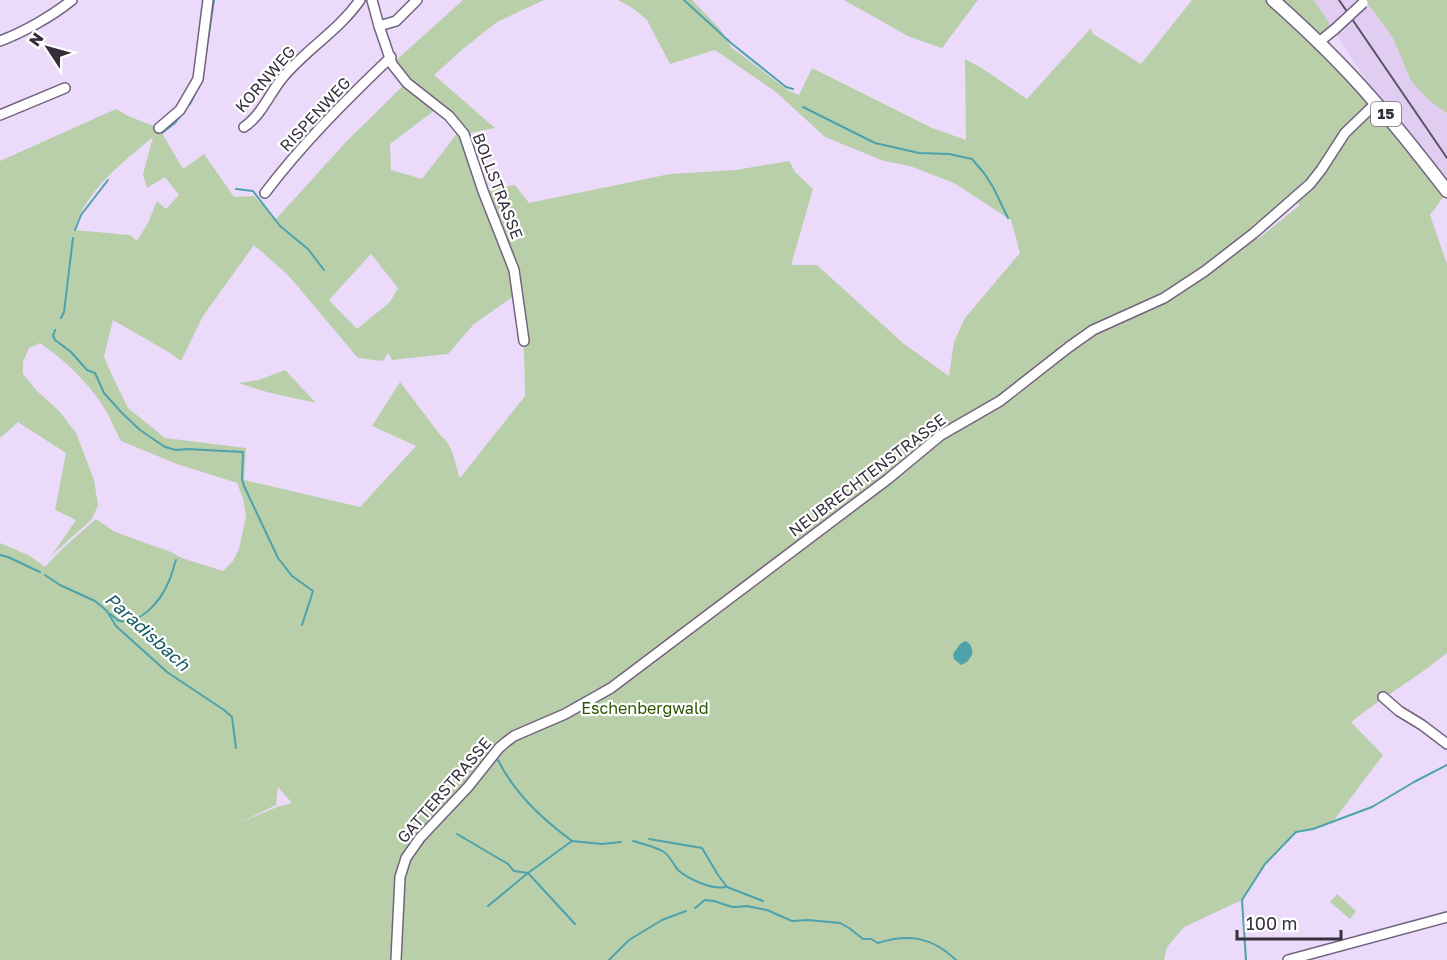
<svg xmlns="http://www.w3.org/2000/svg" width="1447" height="960" font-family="'Golos Text',sans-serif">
	<rect width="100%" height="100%" fill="#ebdafa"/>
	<path fill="#e2cdf2" d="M1314,0H1365L1393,38L1411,81L1431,102L1447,113V180L1417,141L1368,83Z"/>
	<g fill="#b8cfaa" fill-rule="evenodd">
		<path d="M463,0H544L497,22L464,48L434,75L495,128L464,134L435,110L390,144L391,170L422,179L459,131L483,191L515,185L529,203L670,174L736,170L789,161L795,172L813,189L791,265H817L904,344L949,376L954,342L965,318L1020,253L1011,220L954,183L910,166L884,161L825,137L776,92L715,50L670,64L647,20L634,9L618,0H692L720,29L731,47L789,91L799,95L812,68L932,128L966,140L965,59L983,69L1027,99L1091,28L1092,33L1141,64L1192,0H1314L1331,26L1312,45L1372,106L1444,196L1430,215L1447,264V653C1417,678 1382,697 1351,722L1383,755L1332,823L1313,829L1296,832L1265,864L1242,900L1184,927L1167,947L1164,960H0V543L30,556L45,567L63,548L96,519L115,532L171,552L182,558L223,571L233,561L239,549L246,516L243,498L237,483L177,464L121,441C114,428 109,414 101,403C85,379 63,359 40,343L29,348L23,362V374L37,391L60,412L76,433L94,480L98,505L92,519L52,555L76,520L55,510L66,453L18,422L0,438V161L116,109L128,116L159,128L183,169L204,154L234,197L254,196L276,219L346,142L406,83L392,64ZM153,137L143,174L147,188L165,177L179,195L166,209L157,201L148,223L137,241L130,235L74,230C85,191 123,162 153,137ZM1295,199L1300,205L1258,239L1254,233ZM254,245L288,275L358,358L383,361L388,353L392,360L448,354L474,324L518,293L524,349L525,396L460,478C455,465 453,444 441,436L400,382L372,426L416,446L360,507L244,480L246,448L165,438L128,408L109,369L104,356L113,320L170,353L181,361L203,316ZM371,254L398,288L390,302L357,329L329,300ZM278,787L292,803L277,807L239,823L276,805Z"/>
		<path d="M844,0H978L942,48L910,37Z"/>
		<path d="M1365,0H1447V113L1431,102L1411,81L1393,38Z"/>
		<path d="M285,370L316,403L267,392L238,383L259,380Z"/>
		<path d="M1337,894L1356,911L1350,919L1330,902Z"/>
	</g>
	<path fill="#4da2ac" d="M965,641C971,643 973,649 972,655L967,662L961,665L954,659L953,654L960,644Z"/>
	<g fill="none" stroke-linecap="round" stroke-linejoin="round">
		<g stroke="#4da2ac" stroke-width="2">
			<path d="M684,0L731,43L786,87L793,89"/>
			<path d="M206,53L214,0"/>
			<path d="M190,104L198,88"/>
			<path d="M803,107L875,143L919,153L949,154L972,159L984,173L993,187L1008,218"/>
			<path d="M162,133L175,123L182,114"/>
			<path d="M236,189L253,191L280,226L308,249L324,270"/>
			<path d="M75,230L81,215L108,180"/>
			<path d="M61,318L64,312L73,238"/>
			<path d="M55,330L53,336L55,340L71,352L87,370L95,373L104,393L121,412L140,430L165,447L176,450L187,449L243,452L242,479L244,486L278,558L292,576L313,591L302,625"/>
			<path d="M0,555L8,557L40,572"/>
			<path d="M45,575L60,585L95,601L107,611L116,626L167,672L224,710L232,717L236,748"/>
			<path d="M110,614C110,614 117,619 117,620C139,628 161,600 168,583C172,576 173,568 176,560"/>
			<path d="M498,760C514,793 542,819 572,841"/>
			<path d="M457,834L508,864L514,871L528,873L575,924"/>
			<path d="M649,839L702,848L718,875L727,887L763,901"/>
			<path d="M633,841C643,844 654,846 664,852C670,856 673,864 678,870C688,879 712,890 725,887"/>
			<path d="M488,906L528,873L572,841L602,844L621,842"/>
			<path d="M695,908L705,900L714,901L732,907H737L747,906L767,910L792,921L808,920L840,923L849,928L863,939H871L878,943C908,933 932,937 956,960"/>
			<path d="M609,960L629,940L662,920L686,911"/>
			<path d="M1246,960L1242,900L1265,864L1296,832L1313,829L1372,807L1414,782L1447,765"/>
		</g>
		<defs>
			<g id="minor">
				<path d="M372,0L379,26L392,64L407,83L449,116L464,134L483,191L514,270L524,341"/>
				<path d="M379,26L396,21L417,0"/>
				<path d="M0,41C24,32 52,16 72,0"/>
				<path d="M1319,42L1335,29"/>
				<path d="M0,115L65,88"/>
				<path d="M244,127C262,115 270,92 284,76C308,48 339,30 360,0"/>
				<path d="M159,128L180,110L198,79L208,0"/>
				<path d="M265,193C302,144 346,100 391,57"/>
				<path d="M1383,697L1399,711L1422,725L1447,744"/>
				<path d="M396,960L400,877L406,858L420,838L468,787L499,748L506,742L514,736L565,714L611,688L888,479L941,435L1000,401L1069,347L1093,330L1164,298L1205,271L1254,233L1310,184L1321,170L1345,133L1376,103"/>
				<path d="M1288,960L1447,917"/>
			</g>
			<path id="major" d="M1273,0C1309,32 1343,65 1374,101C1400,130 1423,160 1447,191"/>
		</defs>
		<use href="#minor" stroke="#72637e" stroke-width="12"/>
		<use href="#major" stroke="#72637e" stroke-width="15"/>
		<use href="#minor" stroke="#fff" stroke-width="9"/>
		<use href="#major" stroke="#fff" stroke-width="12"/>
		<path stroke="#5b5263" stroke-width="2" d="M1339,0L1447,158"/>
		<defs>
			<path id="minor-bridge" d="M1335,29L1363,3"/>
		</defs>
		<use href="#minor-bridge" stroke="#72637e" stroke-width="12" stroke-linecap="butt"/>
		<use href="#minor-bridge" stroke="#fff" stroke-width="9"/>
	</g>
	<g text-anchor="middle" stroke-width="4.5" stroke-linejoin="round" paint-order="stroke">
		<rect fill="#fff" stroke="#726d76" stroke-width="1.5" x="1371" y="102" width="30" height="24" rx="4.5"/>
		<g font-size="15" font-weight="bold" fill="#362f3b">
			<text x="1386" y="119">15</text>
		</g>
		<g font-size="16" fill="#362f3b" stroke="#fff">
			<text transform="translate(265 79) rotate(-49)" y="6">KORNWEG</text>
			<text transform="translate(315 114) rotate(-47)" y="6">RISPENWEG</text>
			<text transform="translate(498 186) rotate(69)" y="6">BOLLSTRASSE</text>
			<text transform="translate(867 475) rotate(-37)" y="6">NEUBRECHTENSTRASSE</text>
			<text transform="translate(444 790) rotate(-49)" y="6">GATTERSTRASSE</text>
		</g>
		<g font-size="16" fill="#2c5402" stroke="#fff">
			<text x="645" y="714">Eschenbergwald</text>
		</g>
		<g font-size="18" font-style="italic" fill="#145b63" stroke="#fff">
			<text transform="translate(147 632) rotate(42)" y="6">Paradisbach</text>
		</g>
	</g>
	<g transform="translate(48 48) rotate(306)" stroke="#ffffff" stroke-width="4.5" paint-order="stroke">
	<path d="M0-4.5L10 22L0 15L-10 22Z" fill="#362f3b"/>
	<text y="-9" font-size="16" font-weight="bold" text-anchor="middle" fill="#362f3b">N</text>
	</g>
	<path d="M1237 930v9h104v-9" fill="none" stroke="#362f3b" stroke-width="3"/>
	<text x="1246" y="930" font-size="18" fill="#362f3b" stroke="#ffffff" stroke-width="4.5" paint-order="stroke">100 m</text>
</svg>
